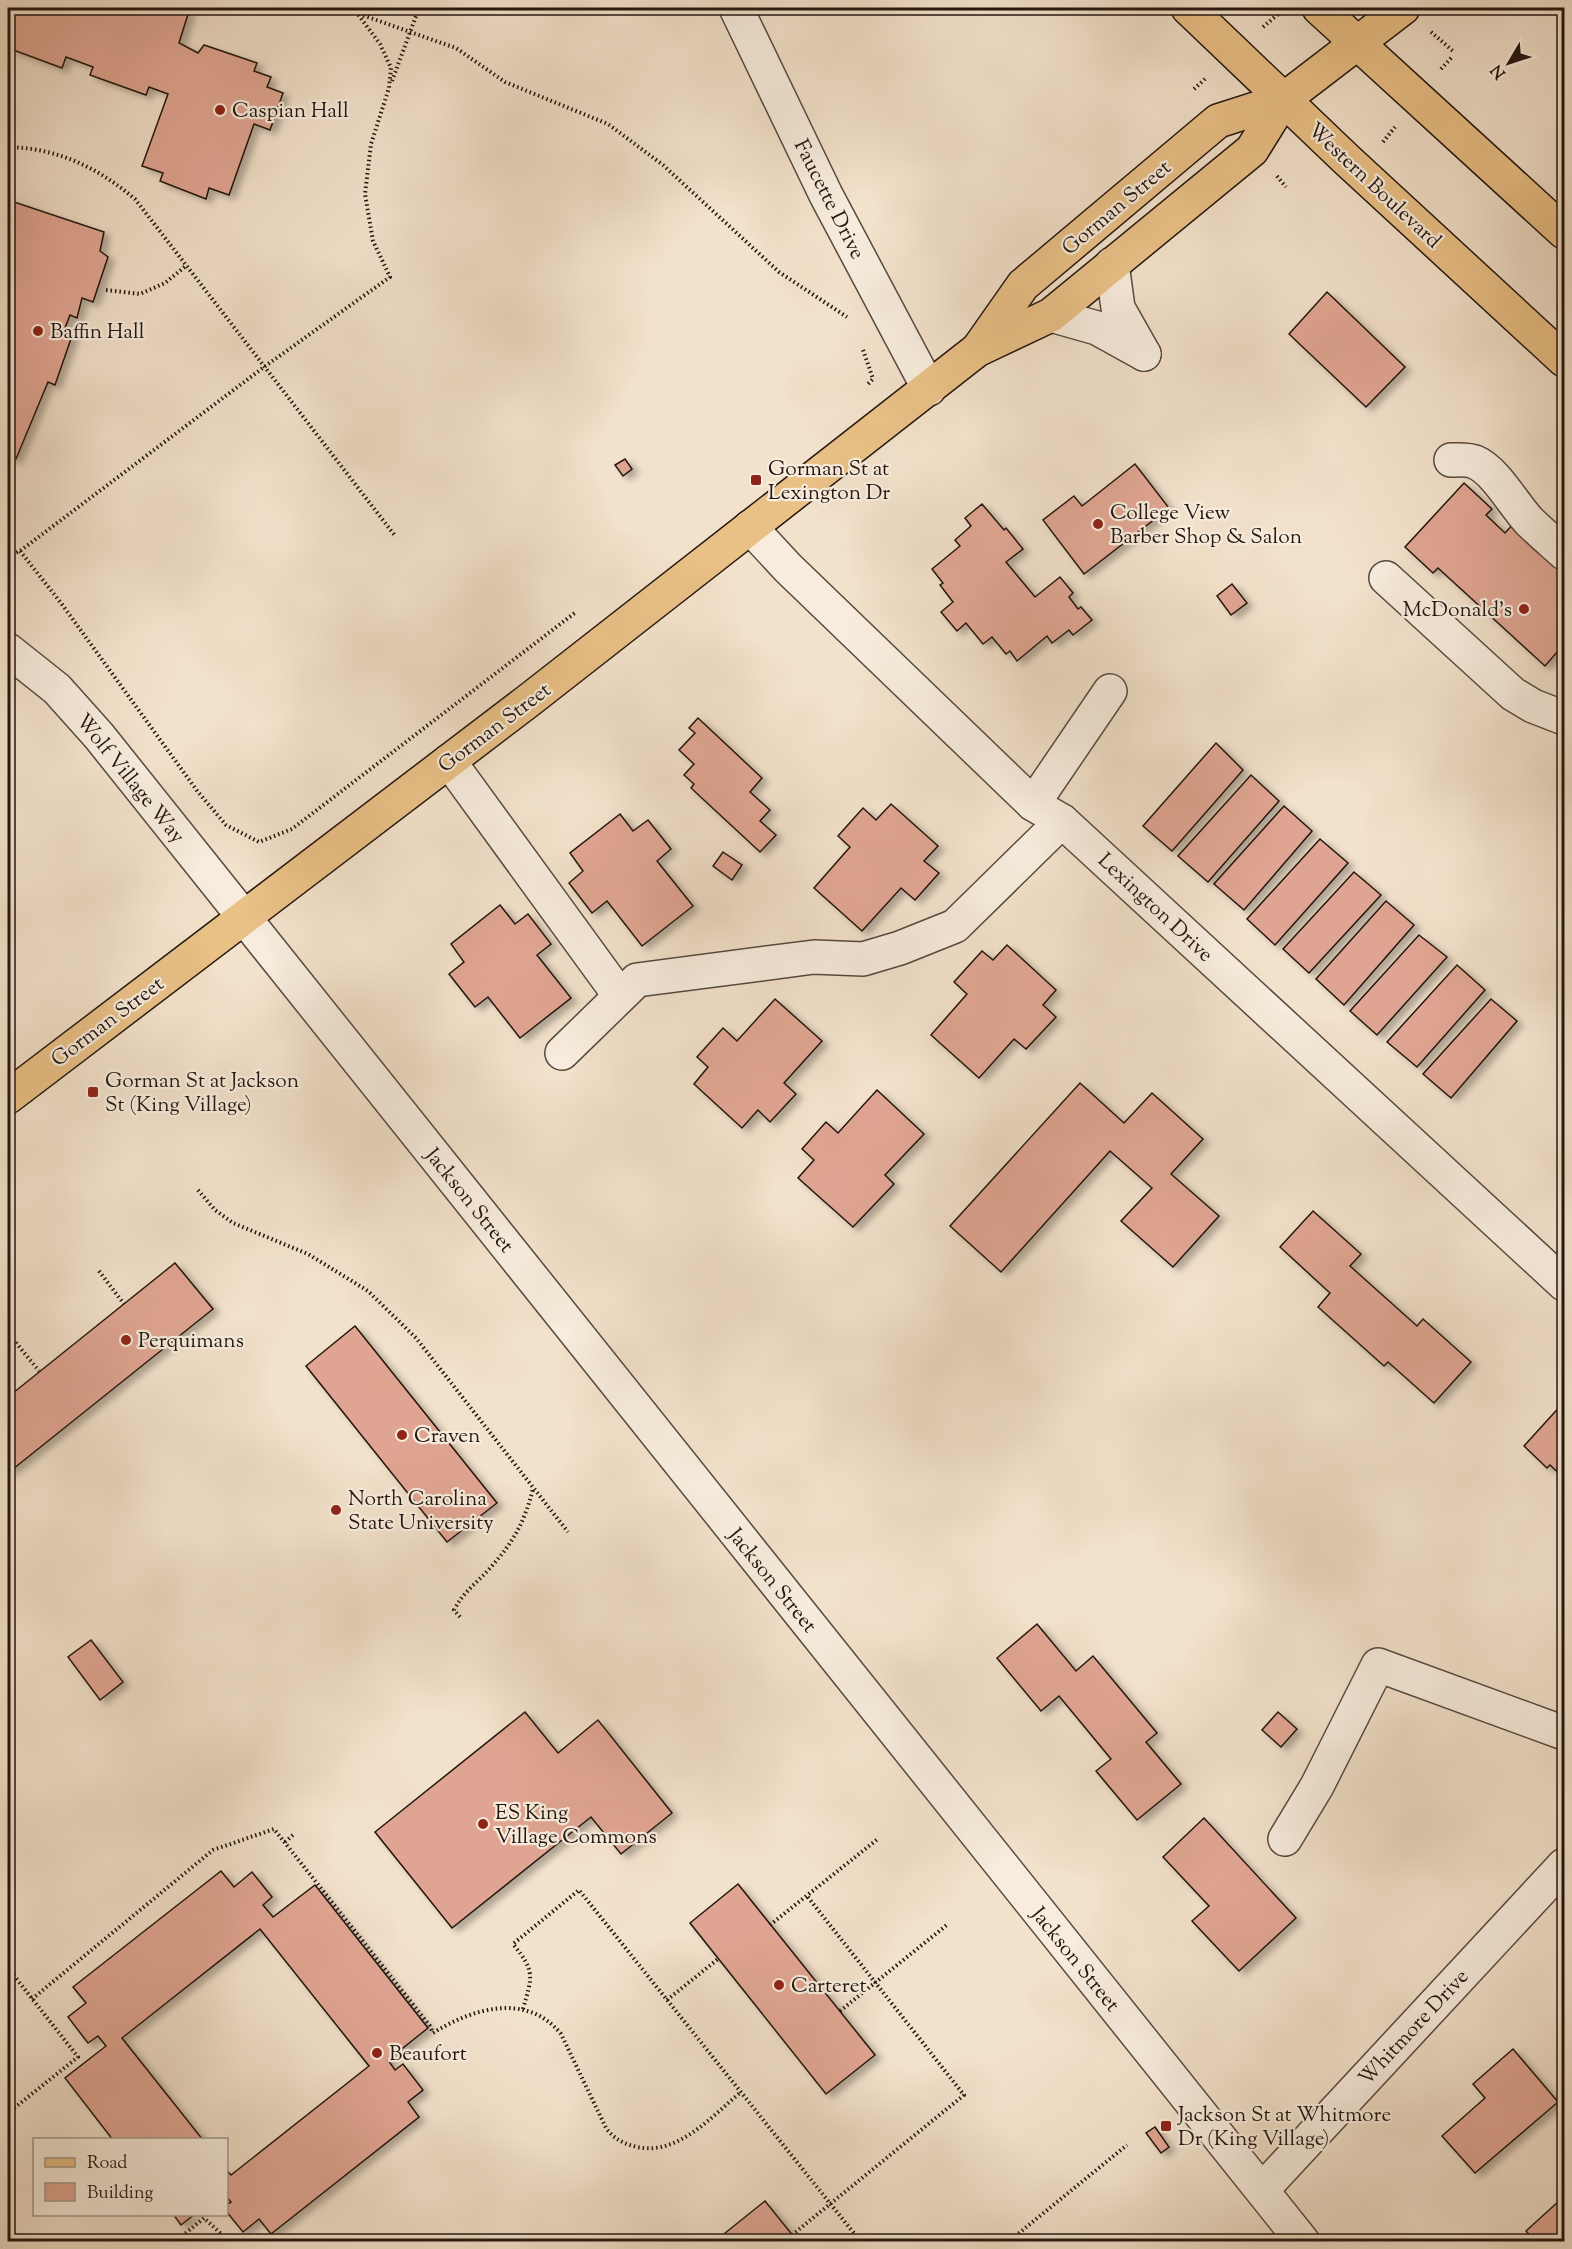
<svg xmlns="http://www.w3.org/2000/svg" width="1572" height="2249" font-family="'Sorts Mill Goudy',serif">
	<defs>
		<filter id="shadow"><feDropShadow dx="6" dy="4" stdDeviation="3" flood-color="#0004"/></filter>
	</defs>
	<rect width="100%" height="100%" fill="#f2e1cb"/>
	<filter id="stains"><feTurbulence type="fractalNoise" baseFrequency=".00333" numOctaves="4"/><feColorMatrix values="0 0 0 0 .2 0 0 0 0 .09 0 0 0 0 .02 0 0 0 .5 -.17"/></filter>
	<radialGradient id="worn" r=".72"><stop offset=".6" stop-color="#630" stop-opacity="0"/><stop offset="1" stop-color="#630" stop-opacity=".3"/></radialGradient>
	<g fill="#e0a592" stroke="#23160f" stroke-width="1.5" filter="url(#shadow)">
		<path d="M8,8H175L189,11L179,43L198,53L204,45L257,63L254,71L271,77L267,87L283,93L270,130L254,124L229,195L209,188L206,199L160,181L163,173L142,166L168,94L149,87L146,95L90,75L93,67L66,57L62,68L8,48L12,38L8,37Z"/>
		<path d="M8,200L104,232L100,251L108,257L93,302L82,298L77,318L70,315L65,328L73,333L55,385L48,382L16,459L8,458Z"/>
		<path d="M1327,292L1405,367L1366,407L1289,334Z"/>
		<path d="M625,459L632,469L623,476L615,465Z"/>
		<path d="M1135,464L1169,508L1084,574L1043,520L1074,496L1082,506Z"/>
		<path d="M1464,483L1492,509L1486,515L1505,533L1515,522L1564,568V644L1545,666L1438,568L1433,573L1405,547Z"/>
		<path d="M982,504L1004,530L1006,528L1023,549L1006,562L1035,597L1060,577L1073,593L1069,597L1078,609L1081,607L1092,620L1073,635L1069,630L1052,643L1047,636L1017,661L1010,651L1006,654L992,637L983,644L966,623L957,631L941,612L953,602L940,585L943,583L932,569L960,546L955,540L971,526L965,518Z"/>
		<path d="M1232,584L1247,603L1231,615L1217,596Z"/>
		<path d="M698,718L762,778L750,792L770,810L760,821L776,835L760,852L691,788L694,784L684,775L694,764L679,750L695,733L689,728Z"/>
		<path d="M1216,743L1243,770L1172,851L1143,826Z"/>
		<path d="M1251,775L1279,801L1208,882L1178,856Z"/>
		<path d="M891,804L938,846L924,861L939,873L915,900L901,888L862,931L814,888L850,847L838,836L863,808L876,820Z"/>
		<path d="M1284,806L1312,831L1244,910L1214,884Z"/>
		<path d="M620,814L633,831L648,820L671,849L657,861L693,906L642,946L607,901L592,913L569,883L583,871L570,853Z"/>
		<path d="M1320,839L1348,863L1275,945L1247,919Z"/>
		<path d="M723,852L742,865L732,880L713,866Z"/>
		<path d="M1354,872L1381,895L1309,973L1283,949Z"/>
		<path d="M1386,901L1414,925L1344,1005L1316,979Z"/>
		<path d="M500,905L515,924L528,914L551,944L537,955L571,998L520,1038L488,997L475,1007L449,974L464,962L451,944Z"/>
		<path d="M1419,935L1447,957L1377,1035L1350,1011Z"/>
		<path d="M1007,945L1056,990L1043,1005L1056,1017L1026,1049L1014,1039L979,1078L931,1035L967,994L954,982L982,951L993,960Z"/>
		<path d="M1457,965L1485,990L1417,1067L1387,1042Z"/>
		<path d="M775,999L822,1041L784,1083L796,1094L770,1122L758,1110L742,1128L694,1084L708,1067L697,1057L723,1028L737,1041Z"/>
		<path d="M1491,999L1517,1021L1451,1098L1423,1074Z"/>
		<path d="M1080,1083L1124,1123L1152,1093L1203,1139L1171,1174L1219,1216L1173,1267L1121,1221L1152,1188L1110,1151L1001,1272L950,1226Z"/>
		<path d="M877,1090L924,1134L885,1175L894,1184L853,1227L798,1178L814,1160L802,1149L826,1122L838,1133Z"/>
		<path d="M1313,1211L1361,1254L1350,1266L1417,1326L1423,1319L1471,1362L1434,1403L1388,1362L1384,1366L1318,1307L1330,1293L1280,1247Z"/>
		<path d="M175,1263L213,1309L8,1473V1397Z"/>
		<path d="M355,1326L497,1503L447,1542L306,1366Z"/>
		<path d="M1564,1402V1478L1550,1465L1547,1468L1524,1446Z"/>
		<path d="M1037,1624L1076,1671L1093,1656L1157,1733L1146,1742L1181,1784L1137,1820L1096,1771L1111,1759L1059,1696L1041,1711L997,1658Z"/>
		<path d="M91,1640L123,1682L100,1700L68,1657Z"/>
		<path d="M525,1712L558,1753L598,1720L672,1813L621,1854L591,1817L452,1928L375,1832Z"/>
		<path d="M1278,1712L1297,1729L1281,1747L1262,1730Z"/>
		<path d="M1204,1818L1296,1918L1239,1971L1192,1921L1209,1906L1163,1857Z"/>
		<path d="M221,1871L234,1887L252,1872L272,1897L263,1905L273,1917L315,1885L428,2028L388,2060L395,2070L403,2064L423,2090L408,2102L419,2117L271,2234L259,2219L243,2232L226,2211V2205L231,2202L226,2196V2169L231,2175L369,2066L260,1929L122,2038L203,2140H113L65,2078L106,2046L98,2036L88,2043L68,2017L86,2003L73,1987Z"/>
		<path d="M738,1884L875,2055L826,2094L690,1923Z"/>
		<path d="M1513,2049L1558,2102L1475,2173L1442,2136L1485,2098L1473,2084Z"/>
		<path d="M1155,2127L1169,2147L1161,2153L1146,2133Z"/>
		<path d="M1560,2200L1564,2205V2242H1536L1526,2231Z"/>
		<path d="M765,2201L798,2242H714Z"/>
		<path d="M173,2214H195L181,2225Z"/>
	</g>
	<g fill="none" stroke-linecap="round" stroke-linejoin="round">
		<defs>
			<g id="minor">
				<path d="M736,8L826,195L929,389"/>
				<path d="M1112,264L1118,308L1144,354"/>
				<path d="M1051,315L1097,328L1144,354"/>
				<path d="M1451,460C1458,460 1468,459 1475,462C1496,471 1513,504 1529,521C1540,532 1553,543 1564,553"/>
				<path d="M750,527L788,568L1033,804L1062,821L1564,1284"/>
				<path d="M1386,578L1513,694L1533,706L1564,718"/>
				<path d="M8,650L57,689L99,736L1303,2242"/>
				<path d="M449,761L620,996"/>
				<path d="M1033,804L1110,691"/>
				<path d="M562,1053L637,980L814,957L863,959L900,948L955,926L1062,821"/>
				<path d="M1285,1839L1317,1786L1378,1665L1564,1733"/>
				<path d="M1262,2190L1564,1865"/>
			</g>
			<g id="major">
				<path d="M1188,8L1346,159L1564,360"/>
				<path d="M1319,8L1564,232"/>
				<path d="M978,349L1023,285L1218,121L1283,100L1403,8"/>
				<path d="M8,1097L528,701L977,350L1051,315L1252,150L1283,100"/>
			</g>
		</defs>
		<use href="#minor" stroke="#57493e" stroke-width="36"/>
		<use href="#major" stroke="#23160f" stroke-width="36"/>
		<g stroke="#23160f" stroke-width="4" stroke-dasharray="1.5 3" stroke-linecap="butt">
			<path d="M342,8L456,48L505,82L608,124L663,165L779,272L847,317"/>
			<path d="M1263,27L1283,10"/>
			<path d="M1431,32L1453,51"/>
			<path d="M1441,69L1452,57"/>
			<path d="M392,81L419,8"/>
			<path d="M1194,89L1206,78"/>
			<path d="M1383,142L1395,127"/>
			<path d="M8,147C57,148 97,167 135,199L396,537"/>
			<path d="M1277,176L1286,187"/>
			<path d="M106,290L140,294L165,283L187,265"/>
			<path d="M863,350L873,379L868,384"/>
			<path d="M20,551L61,603L198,792L226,825L259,842L292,829L576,612"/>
			<path d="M8,556L20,551L264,367L390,277L373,241L365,194L371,144L389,88L391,68L380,44L357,13"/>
			<path d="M198,1190L215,1210L233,1223L308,1254L368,1291L416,1338L568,1532"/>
			<path d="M99,1271L124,1304"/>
			<path d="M13,1339L39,1371"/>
			<path d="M460,1617L454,1610C463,1592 478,1582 491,1567C514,1541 524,1523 533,1489"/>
			<path d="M285,1842L293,1835"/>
			<path d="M770,1925L879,1838"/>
			<path d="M8,1968L78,2057L8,2113"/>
			<path d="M32,1999L213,1850L274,1829L430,2026L433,2033C473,2008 527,1992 561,2034L606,2128C614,2139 624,2144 637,2147C678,2156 712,2116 741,2092"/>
			<path d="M667,2000L718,1959"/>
			<path d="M523,2009C532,1977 536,1972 513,1944L579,1890L861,2242"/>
			<path d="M840,2011L948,1924"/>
			<path d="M792,2235L964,2095L807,1896"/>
			<path d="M175,2242L204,2218L230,2242"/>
			<path d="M1008,2242L1127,2145"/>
		</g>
		<use href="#minor" stroke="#f7ecdd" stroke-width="33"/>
		<use href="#major" stroke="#e9c086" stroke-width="33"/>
	</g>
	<g fill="#8f2418" stroke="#f7ecdd" stroke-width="2">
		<circle cx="220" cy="110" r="6"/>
		<circle cx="38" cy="331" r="6"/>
		<rect x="750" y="474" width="12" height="12" rx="3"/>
		<circle cx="1098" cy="524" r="6"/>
		<circle cx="1524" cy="609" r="6"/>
		<rect x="87" y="1086" width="12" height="12" rx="3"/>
		<circle cx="126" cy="1340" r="6"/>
		<circle cx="402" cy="1435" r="6"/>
		<circle cx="336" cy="1510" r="6"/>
		<circle cx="483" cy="1824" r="6"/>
		<circle cx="779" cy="1985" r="6"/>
		<circle cx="377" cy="2053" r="6"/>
		<rect x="1160" y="2120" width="12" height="12" rx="3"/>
	</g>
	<g text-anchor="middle" stroke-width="4.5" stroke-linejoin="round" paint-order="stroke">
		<g font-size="21" fill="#23160f" stroke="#f7ecdd" text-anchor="start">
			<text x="232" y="117">Caspian Hall</text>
			<text x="50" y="338">Baffin Hall</text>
			<text x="768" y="475">Gorman St at<tspan x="768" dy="24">Lexington Dr</tspan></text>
			<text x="1110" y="519">College View<tspan x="1110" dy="24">Barber Shop &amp; Salon</tspan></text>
			<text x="1512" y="616" text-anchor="end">McDonald's</text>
			<text x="105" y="1087">Gorman St at Jackson<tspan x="105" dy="24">St (King Village)</tspan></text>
			<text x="138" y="1347">Perquimans</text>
			<text x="414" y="1442">Craven</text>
			<text x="348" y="1505">North Carolina<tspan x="348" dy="24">State University</tspan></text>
			<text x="495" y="1819">ES King<tspan x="495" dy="24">Village Commons</tspan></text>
			<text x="791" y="1992">Carteret</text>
			<text x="389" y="2060">Beaufort</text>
			<text x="1178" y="2121">Jackson St at Whitmore<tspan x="1178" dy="24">Dr (King Village)</tspan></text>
		</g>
		<g font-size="21" fill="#23160f" stroke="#f7ecdd">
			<text transform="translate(1375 185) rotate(43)" y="7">Western Boulevard</text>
			<text transform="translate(830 199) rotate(63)" y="7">Faucette Drive</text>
			<text transform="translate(1116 207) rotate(-40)" y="7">Gorman Street</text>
			<text transform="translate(494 727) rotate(-37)" y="7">Gorman Street</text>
			<text transform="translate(131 778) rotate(51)" y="7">Wolf Village Way</text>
			<text transform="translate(1156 907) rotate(43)" y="7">Lexington Drive</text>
			<text transform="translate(107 1021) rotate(-37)" y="7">Gorman Street</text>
			<text transform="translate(470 1200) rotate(51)" y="7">Jackson Street</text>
			<text transform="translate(773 1580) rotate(51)" y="7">Jackson Street</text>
			<text transform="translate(1076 1959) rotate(51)" y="7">Jackson Street</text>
			<text transform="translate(1413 2027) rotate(-47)" y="7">Whitmore Drive</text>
		</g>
	</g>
	<rect width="1572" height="2249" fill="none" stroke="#f2e1cb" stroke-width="30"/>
	<rect x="9" y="9" width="1554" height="2231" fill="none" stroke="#23160f" stroke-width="3"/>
	<rect x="15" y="15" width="1542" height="2219" fill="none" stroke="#23160f" stroke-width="1.5"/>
	<rect x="33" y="2138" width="195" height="78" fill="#f7ecdd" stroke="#a2968b" stroke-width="1.5"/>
	<rect x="45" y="2158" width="30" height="9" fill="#e9c086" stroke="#a2968b" stroke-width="1.5"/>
	<text x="87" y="2168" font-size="18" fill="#23160f">Road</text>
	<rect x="45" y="2183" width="30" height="18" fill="#e0a592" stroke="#a2968b" stroke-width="1.5"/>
	<text x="87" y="2198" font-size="18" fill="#23160f">Building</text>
	<g transform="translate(1509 63) rotate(231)" stroke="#f7ecdd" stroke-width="4.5" paint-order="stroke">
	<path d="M0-4.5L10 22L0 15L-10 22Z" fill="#23160f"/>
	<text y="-9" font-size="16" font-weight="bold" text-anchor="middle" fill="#23160f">N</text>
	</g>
	<rect width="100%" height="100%" filter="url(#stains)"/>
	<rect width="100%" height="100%" fill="url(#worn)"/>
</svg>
